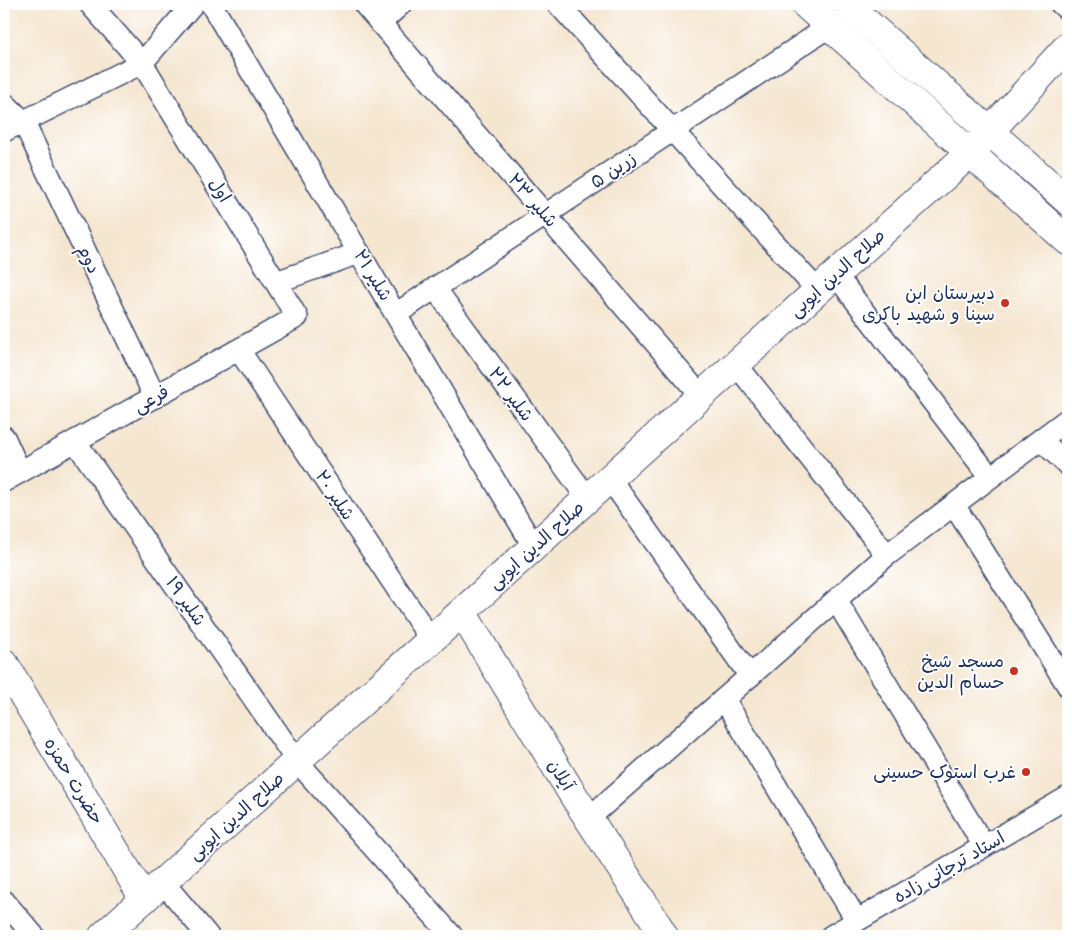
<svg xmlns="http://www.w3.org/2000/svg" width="1072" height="940" font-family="Mali,'Playpen Sans Arabic',sans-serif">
	<rect width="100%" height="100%" fill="#fff"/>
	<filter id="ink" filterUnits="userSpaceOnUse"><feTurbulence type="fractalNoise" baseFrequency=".02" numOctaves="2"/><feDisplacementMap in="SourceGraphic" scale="10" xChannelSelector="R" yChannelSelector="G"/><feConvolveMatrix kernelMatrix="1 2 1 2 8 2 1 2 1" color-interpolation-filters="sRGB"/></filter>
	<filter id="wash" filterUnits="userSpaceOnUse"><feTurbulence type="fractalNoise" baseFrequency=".0096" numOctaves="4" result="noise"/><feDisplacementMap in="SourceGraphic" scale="20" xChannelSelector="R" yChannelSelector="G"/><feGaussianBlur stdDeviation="1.12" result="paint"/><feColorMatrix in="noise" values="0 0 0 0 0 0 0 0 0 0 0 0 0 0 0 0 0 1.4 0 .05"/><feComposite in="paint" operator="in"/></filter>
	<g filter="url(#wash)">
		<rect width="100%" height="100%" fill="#f5e6d0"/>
	</g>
	<g filter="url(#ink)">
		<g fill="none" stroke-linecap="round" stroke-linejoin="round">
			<defs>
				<g id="street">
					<path d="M211,4L534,547"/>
					<path d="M364,4L701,396"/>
					<path d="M558,4L818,291"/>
					<path d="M1061,4L1068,10"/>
					<path d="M380,23L401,4"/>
					<path d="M4,103L23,121L155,397"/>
					<path d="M4,131L142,63L193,4"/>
					<path d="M836,275L990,477"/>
					<path d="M276,282L359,253"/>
					<path d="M435,288L588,499"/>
					<path d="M396,314L830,26"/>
					<path d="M239,350L431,640"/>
					<path d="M736,364L887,555"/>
					<path d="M4,437L20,472"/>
					<path d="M1041,440L1068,465"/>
					<path d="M75,441L297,761L452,936"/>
					<path d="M610,479L750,676"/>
					<path d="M4,481L297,317L142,63L90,4"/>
					<path d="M954,505L1068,686"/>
					<path d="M836,600L984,846"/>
					<path d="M724,699L857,921"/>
					<path d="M589,818L887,555L1068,419"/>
					<path d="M163,882L208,936"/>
					<path d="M4,901L34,936"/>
					<path d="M831,936L1068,797"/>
				</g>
				<g id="secondary">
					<path d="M805,4L1068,241"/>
					<path d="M846,4L1068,201"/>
					<path d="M462,612L570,790L652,916L664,936"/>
					<path d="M4,663L144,899"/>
					<path d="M103,936L970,153L1068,46"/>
				</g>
			</defs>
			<use href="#street" stroke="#3c4a6f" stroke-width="24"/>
			<use href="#secondary" stroke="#3c4a6f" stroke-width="30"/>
			<use href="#street" stroke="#fff" stroke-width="21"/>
			<use href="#secondary" stroke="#fff" stroke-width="28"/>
		</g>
	</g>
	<g fill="#c8321e" stroke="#fff" stroke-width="2">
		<circle cx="1005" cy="303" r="5"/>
		<circle cx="1014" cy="671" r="5"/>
		<circle cx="1026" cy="772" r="5"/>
	</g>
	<g text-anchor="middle" stroke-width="4" stroke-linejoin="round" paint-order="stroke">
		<g font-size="18" fill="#1b2f5e" stroke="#fff">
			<text transform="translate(613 170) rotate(-34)" y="6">زرین ۵</text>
			<text transform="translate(220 190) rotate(58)" y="6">اول</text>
			<text transform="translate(533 200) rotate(49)" y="6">شلیر ۲۳</text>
			<text transform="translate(89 259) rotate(64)" y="6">دوم</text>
			<text transform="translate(837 273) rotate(-42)" y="6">صلاح الدین ایوبی</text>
			<text transform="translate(373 275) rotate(59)" y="6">شلیر ۲۱</text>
			<text transform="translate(511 394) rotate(54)" y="6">شلیر ۲۲</text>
			<text transform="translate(151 399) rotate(-29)" y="6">فرعی</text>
			<text transform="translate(335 495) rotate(57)" y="6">شلیر ۲۰</text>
			<text transform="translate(536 545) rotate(-42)" y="6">صلاح الدین ایوبی</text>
			<text transform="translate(186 601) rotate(55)" y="6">شلیر ۱۹</text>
			<text transform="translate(561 775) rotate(58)" y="6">آیلان</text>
			<text transform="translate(74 781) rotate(59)" y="6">حضرت حمزه</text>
			<text transform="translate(236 816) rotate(-42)" y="6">صلاح الدین ایوبی</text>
			<text transform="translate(949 867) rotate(-30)" y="6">استاد ترجانی زاده</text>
		</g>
		<g font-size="18" fill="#1b2f5e" stroke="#fff" text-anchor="end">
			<text x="995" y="299">دبیرستان ابن<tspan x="995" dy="21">سینا و شهید باکری</tspan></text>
			<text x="1004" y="667">مسجد شیخ<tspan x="1004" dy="21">حسام الدین</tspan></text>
			<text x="1016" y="778">غرب استوک حسینی</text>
		</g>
	</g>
	<rect width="1072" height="940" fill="none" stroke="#fff" stroke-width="20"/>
</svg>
